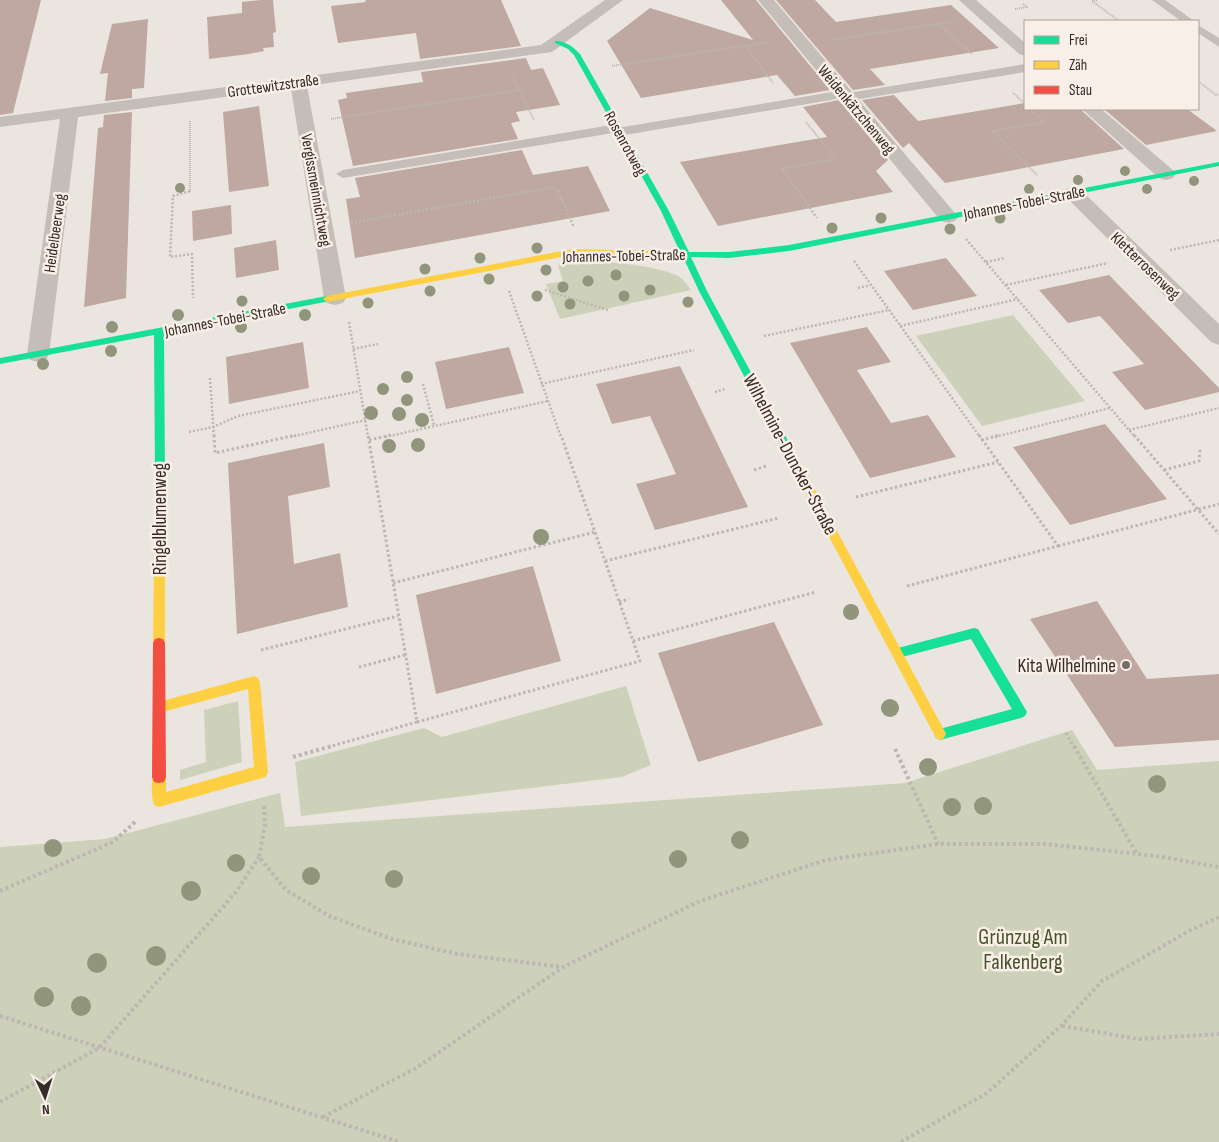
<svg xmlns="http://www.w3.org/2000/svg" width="1219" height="1142" font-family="'Sofia Sans Condensed',sans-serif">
	<rect width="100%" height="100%" fill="#ebe5df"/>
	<g fill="#cdd1b9">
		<path d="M584,261C607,261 658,266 678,276C684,279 687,285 691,290L560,319L546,284L563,281L558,265Z"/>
		<path d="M1013,315L1085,401L982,426L916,336Z"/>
		<path d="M626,686L651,765L622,777L301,816L295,762L424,728L442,737Z"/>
		<path d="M238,701L242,762L180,780V770L206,762L204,710Z"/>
		<path d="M1072,730L1097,770L1219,761V1142H0V847L105,839L280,793L285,827L905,783Z"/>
	</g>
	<g fill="#bfa8a1">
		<path d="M0,0H41L13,113L0,115Z"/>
		<path d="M261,0H273L276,32L273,33L274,47L263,48L264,51L249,54L209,59L207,17L242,13V2Z"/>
		<path d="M365,0H501L521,46L420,59L416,33L338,43L331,6L366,2Z"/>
		<path d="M721,0H756L830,90L795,96L777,75L641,98L607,41L650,8L753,40Z"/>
		<path d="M776,0H815L836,22L951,5L999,48L870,69L885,85L853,90Z"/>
		<path d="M148,19L144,88L132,89V98L105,101L108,73L100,74L112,24Z"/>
		<path d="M526,58L531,70L543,68L560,105L516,112L520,121L511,123L518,139L353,166L338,100L347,98L346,93L423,82L421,72Z"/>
		<path d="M894,95L918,121L1025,103V109H1080L1124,149L945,183L909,143L903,148L862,100Z"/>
		<path d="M839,100L888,160L876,171L893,192L718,226L680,162L827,137L803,107Z"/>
		<path d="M259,106L269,186L229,192L223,112Z"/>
		<path d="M1104,109H1187L1217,131L1146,145Z"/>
		<path d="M132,112L126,298L84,307L98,128L103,127L104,115Z"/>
		<path d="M522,150L533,175L588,166L610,211L355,258L346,199L360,197L355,178Z"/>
		<path d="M231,205L232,234L193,241L192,211Z"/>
		<path d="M276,240L279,270L236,278L234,248Z"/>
		<path d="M946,258L977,296L913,310L884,271Z"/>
		<path d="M1109,275L1219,388V392L1145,410L1112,372L1144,364L1100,316L1068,323L1039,290Z"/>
		<path d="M867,327L891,362L857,370L891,423L928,415L956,457L870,478L790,343Z"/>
		<path d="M303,342L309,388L229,404L226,357Z"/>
		<path d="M509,347L524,393L446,409L435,362Z"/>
		<path d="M680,366L748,507L655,530L636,484L676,474L650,416L612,424L596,384Z"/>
		<path d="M1105,424L1167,499L1070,525L1013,447Z"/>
		<path d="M324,443L330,487L288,496L294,564L340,553L348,607L237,634L228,463Z"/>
		<path d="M533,566L561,661L436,694L416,595Z"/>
		<path d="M1097,601L1147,679L1219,674V740L1115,747L1030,619Z"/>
		<path d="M774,622L823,725L698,762L658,653Z"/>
	</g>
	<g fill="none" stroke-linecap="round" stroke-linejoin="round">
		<g stroke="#bdb6b1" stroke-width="2" stroke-dasharray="1 1" stroke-linecap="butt">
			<path d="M1097,0L1092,1L1119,21"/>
			<path d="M1015,9L1027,7L1023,4"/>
			<path d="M938,24L972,54"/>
			<path d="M833,40L955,21"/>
			<path d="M745,46L773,83"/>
			<path d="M612,66L769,42"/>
			<path d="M513,76L534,120"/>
			<path d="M1198,81L1216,95L1219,94"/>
			<path d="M1013,93L1025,104"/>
			<path d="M1030,109L1044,122L993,131L1037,175"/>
			<path d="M331,119L520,90"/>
			<path d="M188,192H190V120"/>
			<path d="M525,192L556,187L558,192"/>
			<path d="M799,192L782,169L836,159L806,122"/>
		</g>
		<g stroke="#bdb6b1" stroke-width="2.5" stroke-dasharray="2 2" stroke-linecap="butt">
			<path d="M190,191L173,196L170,257L192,254L193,298"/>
			<path d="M558,191L574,227"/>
			<path d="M798,191L817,218"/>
			<path d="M351,223L532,191"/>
			<path d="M966,239L1135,437"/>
			<path d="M1170,250L1219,240"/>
			<path d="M854,261L980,437"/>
			<path d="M986,262L1005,258"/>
			<path d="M1006,285L1108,263"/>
			<path d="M858,288L871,285"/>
			<path d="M545,290L608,310"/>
			<path d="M509,291L561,437"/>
			<path d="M349,322L368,437"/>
			<path d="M900,326L1018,299"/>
			<path d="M764,336L889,310"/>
			<path d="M353,349L378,344"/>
			<path d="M210,378L214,437"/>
			<path d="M423,384L434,425"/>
			<path d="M541,384L694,350"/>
			<path d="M715,392L725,389"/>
			<path d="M1129,430L1219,408"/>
			<path d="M189,432L213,427L238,416L360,391"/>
			<path d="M290,437L366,420"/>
			<path d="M385,437L548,401"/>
			<path d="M995,437L1110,408"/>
		</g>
		<g stroke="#bdb6b1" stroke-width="3" stroke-dasharray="2.5 2.5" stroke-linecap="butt">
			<path d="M214,435L215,453L296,435"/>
			<path d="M1134,435L1219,534"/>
			<path d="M369,440L391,435"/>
			<path d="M981,440L1000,435"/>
			<path d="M754,470L766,466"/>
			<path d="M1164,470L1199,461L1200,450"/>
			<path d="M856,497L998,462"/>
			<path d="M1058,546L1219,504"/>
			<path d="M605,561L779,518"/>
			<path d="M393,583L595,532"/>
			<path d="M907,586L1058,546L979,435"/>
			<path d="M619,602L629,599"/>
			<path d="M633,641L816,592"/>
			<path d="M261,650L398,616"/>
			<path d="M359,667L405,655"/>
			<path d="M417,722L640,661L561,435"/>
			<path d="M1066,733L1074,747"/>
			<path d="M328,747L417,722L368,435"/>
		</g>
		<g stroke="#bdb6b1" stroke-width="4" stroke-dasharray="3 3" stroke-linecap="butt">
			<path d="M1074,746L1137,854"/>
			<path d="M895,749L938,844"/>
			<path d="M293,757L332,746"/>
			<path d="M264,806L265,825L259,857L286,890L329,916L392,939L457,954L562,967"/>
			<path d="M0,891L113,842L136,821"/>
			<path d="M0,1016L400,1142"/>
			<path d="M1062,1026L1138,1039L1219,1034"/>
			<path d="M0,1102L99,1048L236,892L259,857"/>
			<path d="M323,1117L416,1068L563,967L700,901L826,860L938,844H1045L1156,856L1219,867"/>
			<path d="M901,1142L987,1093L1061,1026L1102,981L1189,931L1219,917"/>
		</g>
		<g fill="#c5beb8" fill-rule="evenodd">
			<path d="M1152,0H1165L1194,21H1181Z"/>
			<path d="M1198,25L1219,38V47L1198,33Z"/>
			<path d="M1025,64V72L847,101L842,98L619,136L613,133L343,178L336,174L343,170L617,124L623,127L844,90L849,93Z"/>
		</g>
		<g fill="#c5beb8" fill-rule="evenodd">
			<path d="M605,0H623L552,52L307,86L346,298L343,303L335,305L327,303L324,298L291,88L78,117L49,354L46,360L38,362L30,360L27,354L60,119L0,127V117L541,45Z"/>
			<path d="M758,0H774L955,213L958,217L955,221L948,223L941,221Z"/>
			<path d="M959,0H976L1025,43V56L1019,54Z"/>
			<path d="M1082,109H1101L1173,170L1175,174L1173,178L1166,180L1159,178Z"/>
			<path d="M1073,187L1080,189L1219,324V345L1211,342L1066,197L1063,193L1066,189Z"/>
		</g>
		<g fill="#16e098" fill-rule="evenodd">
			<path d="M555,41C564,40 574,47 580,54L669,211L689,252H729L789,245L1219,162V166L789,251L729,258L691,257L707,291L794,452L789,456L784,452L699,291L683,257H664L660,254L664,251L680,252L661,211L574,55L568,49L555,43Z"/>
			<path d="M327,296L331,299L330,301L164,333L165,477L160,481L155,477L154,335L0,364V358Z"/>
			<path d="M974,628L978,629L1027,712L1025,716L1021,718L940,740L936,738L934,734L936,730L1012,709L971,639L898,658L894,657L892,653L894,649L898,648Z"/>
		</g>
		<g fill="#ffcf43" fill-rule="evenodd">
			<path d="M572,249L664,251L668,254L664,257L572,255L327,302L323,299L327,296Z"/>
			<path d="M789,448L793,449L944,730L946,734L944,738L940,740L936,738L784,452Z"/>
			<path d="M160,473L165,477V643L163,647L159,648L155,647L153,643L155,477Z"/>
			<path d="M254,676L258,678L260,682L268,772L266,777L159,807L154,805C151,796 151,781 154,772L159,771L164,772L166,777V792L254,767L248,689L159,713L155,711L153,707L155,703Z"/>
		</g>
		<path fill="#f24e42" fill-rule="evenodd" d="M159,638L163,639L165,643L166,777L164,782L159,783L154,782L152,777L153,643L155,639Z"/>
	</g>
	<g fill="#90957c">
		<circle cx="1125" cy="171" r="5"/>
		<circle cx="1078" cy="180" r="5"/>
		<circle cx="1194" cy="181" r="5"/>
		<circle cx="180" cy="188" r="5"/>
		<circle cx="1029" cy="189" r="5"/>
		<circle cx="1147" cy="189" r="5"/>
		<circle cx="881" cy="218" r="5.5"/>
		<circle cx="1000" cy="218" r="5.5"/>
		<circle cx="832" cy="228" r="5.5"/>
		<circle cx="950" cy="229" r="5.5"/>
		<circle cx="537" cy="248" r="5.5"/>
		<circle cx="480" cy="258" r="5.5"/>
		<circle cx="425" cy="269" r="5.5"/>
		<circle cx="546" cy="270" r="5.5"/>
		<circle cx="616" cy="275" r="5.5"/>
		<circle cx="489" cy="279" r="5.5"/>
		<circle cx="588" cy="281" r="5.5"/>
		<circle cx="563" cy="287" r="5.5"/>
		<circle cx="650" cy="290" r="5.5"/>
		<circle cx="430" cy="291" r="5.5"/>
		<circle cx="537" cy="296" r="5.5"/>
		<circle cx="624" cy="296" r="5.5"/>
		<circle cx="242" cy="301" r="5.5"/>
		<circle cx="688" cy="302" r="5.5"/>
		<circle cx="368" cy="303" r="5.5"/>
		<circle cx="570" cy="304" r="5.5"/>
		<circle cx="178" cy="315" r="6"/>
		<circle cx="305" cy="315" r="6"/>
		<circle cx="112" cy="327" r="6"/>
		<circle cx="241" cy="327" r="6"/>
		<circle cx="111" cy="351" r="6"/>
		<circle cx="43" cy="364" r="6"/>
		<circle cx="407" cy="377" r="6"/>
		<circle cx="383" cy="389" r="6"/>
		<circle cx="407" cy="400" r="6"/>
		<circle cx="371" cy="413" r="7"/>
		<circle cx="399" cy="414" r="7"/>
		<circle cx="422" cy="420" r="7"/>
		<circle cx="418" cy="445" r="7"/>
		<circle cx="389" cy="446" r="7"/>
		<circle cx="541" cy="537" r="8"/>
		<circle cx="851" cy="612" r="8"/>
		<circle cx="890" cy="708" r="9"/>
		<circle cx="928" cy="767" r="9"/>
		<circle cx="1157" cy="784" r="9"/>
		<circle cx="983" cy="806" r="9"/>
		<circle cx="952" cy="807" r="9"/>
		<circle cx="740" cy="840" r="9"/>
		<circle cx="53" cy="848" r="9"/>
		<circle cx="678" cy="859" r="9"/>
		<circle cx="236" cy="863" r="9"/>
		<circle cx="311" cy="876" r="9"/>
		<circle cx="394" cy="879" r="9"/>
		<circle cx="191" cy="891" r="10"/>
		<circle cx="156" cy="956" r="10"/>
		<circle cx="97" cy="963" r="10"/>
		<circle cx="44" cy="997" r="10"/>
		<circle cx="81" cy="1006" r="10"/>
	</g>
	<circle fill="#756c67" stroke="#f9efe6" stroke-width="2" cx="1126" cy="665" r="5"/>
	<g text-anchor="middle" stroke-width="5" stroke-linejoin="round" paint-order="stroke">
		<g font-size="16" fill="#352b27" stroke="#f9efe6">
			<text transform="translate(273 85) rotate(-8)" y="6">Grottewitzstraße</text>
			<text transform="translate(857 109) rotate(50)" y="6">Weidenkätzchenweg</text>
			<text transform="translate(626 143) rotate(61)" y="6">Rosenrotweg</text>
			<text transform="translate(317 190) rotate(80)" y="6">Vergissmeinnichtweg</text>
			<text transform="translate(1024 202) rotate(-11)" y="6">Johannes-Tobei-Straße</text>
			<text transform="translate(54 233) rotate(-82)" y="6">Heidelbeerweg</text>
			<text transform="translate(624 255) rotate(-1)" y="6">Johannes-Tobei-Straße</text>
			<text transform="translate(1146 265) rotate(44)" y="6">Kletterrosenweg</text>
			<text transform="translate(225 319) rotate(-11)" y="6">Johannes-Tobei-Straße</text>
		</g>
		<g font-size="19" fill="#352b27" stroke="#f9efe6">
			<text transform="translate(791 454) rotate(62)" y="7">Wilhelmine-Duncker-Straße</text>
			<text transform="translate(159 519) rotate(-90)" y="7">Ringelblumenweg</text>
		</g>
		<g font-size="19" fill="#352b27" stroke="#f9efe6" text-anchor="end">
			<text x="1116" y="672">Kita Wilhelmine</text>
		</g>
		<g font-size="22" fill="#46532b" stroke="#f9efe6">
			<text x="1023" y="944">Grünzug Am<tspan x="1023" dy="25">Falkenberg</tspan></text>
		</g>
	</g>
	<rect x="1024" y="20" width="175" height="90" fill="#f9efe6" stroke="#aba19a"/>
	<rect x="1034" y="36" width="25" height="8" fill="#16e098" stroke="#aba19a"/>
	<text x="1069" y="45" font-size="15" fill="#352b27">Frei</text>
	<rect x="1034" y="61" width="25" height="8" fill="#ffcf43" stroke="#aba19a"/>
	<text x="1069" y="70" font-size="15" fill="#352b27">Zäh</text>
	<rect x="1034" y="86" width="25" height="8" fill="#f24e42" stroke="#aba19a"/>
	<text x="1069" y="95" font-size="15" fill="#352b27">Stau</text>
	<g transform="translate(45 1097) rotate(176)" stroke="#f9efe6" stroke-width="4" paint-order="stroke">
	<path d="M0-4L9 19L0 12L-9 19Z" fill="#352b27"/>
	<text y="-8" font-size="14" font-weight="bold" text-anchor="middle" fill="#352b27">N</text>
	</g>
</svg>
